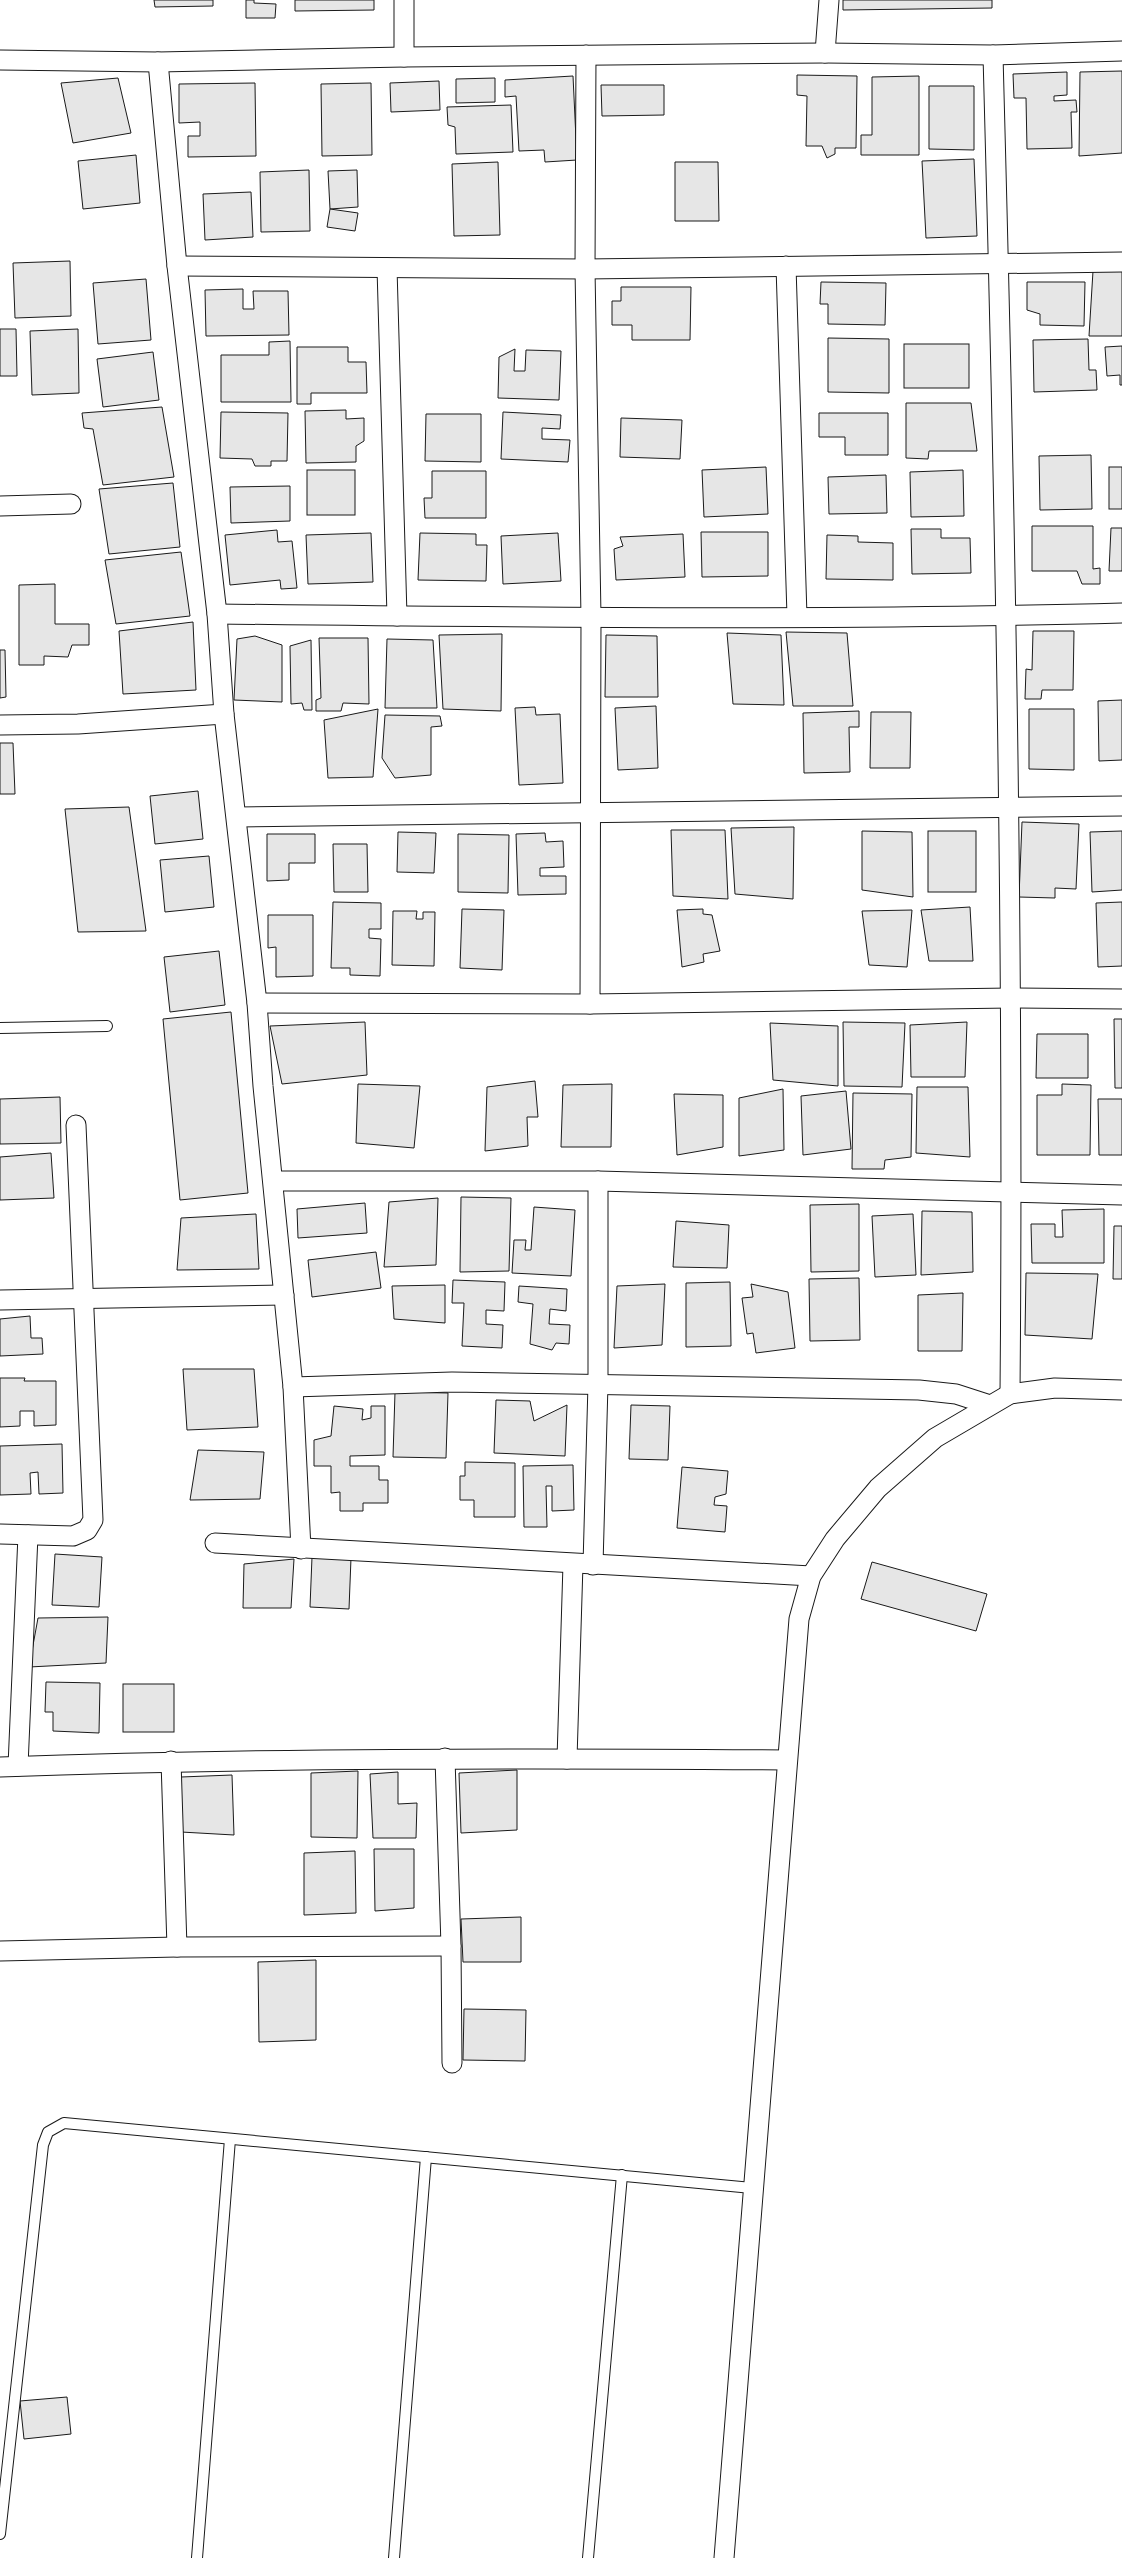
<svg xmlns="http://www.w3.org/2000/svg" width="1122" height="2558" font-family="'Space Grotesk',sans-serif">
	<rect width="100%" height="100%" fill="#fff"/>
	<g fill="#e6e6e6" stroke="#1a1a1a">
		<path d="M154,0H213V6L155,7Z"/>
		<path d="M246,0H254V3L276,4L275,18H246Z"/>
		<path d="M295,0H374V10L295,11Z"/>
		<path d="M843,0H992V8L843,10Z"/>
		<path d="M1122,71V153L1079,156L1080,72Z"/>
		<path d="M1067,72V95L1054,96V101L1076,100L1077,112H1071L1072,148L1027,149L1026,98H1014L1013,74Z"/>
		<path d="M797,75L857,76L856,148H835V154L827,158L822,146H806L807,96L797,95Z"/>
		<path d="M573,76L577,160L545,162L544,150L519,151L516,96L505,97V80Z"/>
		<path d="M919,76V155H861V135H872V77Z"/>
		<path d="M118,78L131,133L73,143L61,83Z"/>
		<path d="M495,78V102L456,103V79Z"/>
		<path d="M439,81L440,110L391,112L390,83Z"/>
		<path d="M255,83L256,156L188,157V136H200V122L179,123V84Z"/>
		<path d="M371,83L372,155L322,156L321,84Z"/>
		<path d="M601,85H664V115L602,116Z"/>
		<path d="M929,86H974V150L929,149Z"/>
		<path d="M511,105L513,152L456,154L455,127L448,125L447,107Z"/>
		<path d="M136,155L140,203L83,209L78,161Z"/>
		<path d="M974,159L977,236L926,238L922,161Z"/>
		<path d="M498,162L500,235L454,236L452,164Z"/>
		<path d="M675,162H718L719,221H675Z"/>
		<path d="M309,170L310,231L261,232L260,172Z"/>
		<path d="M357,170L358,207L330,209L328,171Z"/>
		<path d="M251,192L253,237L205,240L203,194Z"/>
		<path d="M330,209L358,213L355,231L327,227Z"/>
		<path d="M70,261L71,316L15,318L13,263Z"/>
		<path d="M1093,271H1122V336H1089Z"/>
		<path d="M146,279L151,340L98,344L93,283Z"/>
		<path d="M821,282L886,283L885,325L828,324V304H820Z"/>
		<path d="M1027,282H1085L1084,326L1040,325V314L1027,310Z"/>
		<path d="M621,287H691L690,340H632V325H612V301H621Z"/>
		<path d="M243,289V309H254L253,291H288L289,335L206,336L205,290Z"/>
		<path d="M0,329H16L17,376H0Z"/>
		<path d="M78,329L79,393L32,395L30,331Z"/>
		<path d="M828,338L889,339V393L828,392Z"/>
		<path d="M1088,339L1089,370H1096L1097,390L1034,392L1033,340Z"/>
		<path d="M290,341L291,402H221V355H269V342Z"/>
		<rect x="904" y="344" width="65" height="44"/>
		<path d="M1122,346V385H1120V375L1107,376L1105,347Z"/>
		<path d="M297,347H348V362H366L367,393H311V404H297Z"/>
		<path d="M515,349L514,371H525L526,350L561,351L559,400L498,398L499,357Z"/>
		<path d="M153,352L159,400L103,407L97,359Z"/>
		<path d="M906,403H971L977,451H929L928,459L906,458Z"/>
		<path d="M162,407L174,477L103,485L93,429L84,428L82,413Z"/>
		<path d="M346,410V419L364,418V441L356,446V462L306,463L305,411Z"/>
		<path d="M221,412L288,413L287,461H271V466H255L252,459L220,458Z"/>
		<path d="M503,412L561,415L560,429L542,428V439L570,440L568,462L501,459Z"/>
		<path d="M819,413H888V455H845V437H819Z"/>
		<path d="M426,414H481V462L425,461Z"/>
		<path d="M621,418L682,420L680,459L620,457Z"/>
		<path d="M1091,455L1092,509L1040,510L1039,456Z"/>
		<path d="M766,467L768,514L704,517L702,470Z"/>
		<rect x="1109" y="467" width="13" height="42"/>
		<rect x="307" y="470" width="48" height="45"/>
		<path d="M963,470L964,516L911,517L910,472Z"/>
		<path d="M432,471H486V518H425L424,498H432Z"/>
		<path d="M886,475L887,513L829,514L828,477Z"/>
		<path d="M173,483L180,547L109,554L99,489Z"/>
		<path d="M290,486V521L231,523L230,487Z"/>
		<path d="M1032,526H1093V569L1100,568V584H1082L1077,571H1032Z"/>
		<path d="M1111,528H1122V571H1109Z"/>
		<path d="M911,529H941V538H970L971,573L912,574Z"/>
		<path d="M277,530L278,542L292,541L297,588L281,589L280,580L230,585L225,535Z"/>
		<path d="M701,532H768V576L702,577Z"/>
		<path d="M371,533L373,582L308,584L306,535Z"/>
		<path d="M420,533L476,534V545H487L486,581L418,580Z"/>
		<path d="M558,533L561,581L503,584L501,536Z"/>
		<path d="M683,534L685,577L616,580L614,549L623,546L620,537Z"/>
		<path d="M827,535L858,536V542L893,543V580L826,579Z"/>
		<path d="M181,552L190,616L116,624L105,560Z"/>
		<path d="M55,584V624H89V645H72L68,657L44,656V665H19V585Z"/>
		<path d="M193,622L196,690L123,694L119,631Z"/>
		<path d="M1033,631H1074L1073,690H1042L1041,699H1025L1026,669L1032,670Z"/>
		<path d="M786,632L847,633L853,706H793Z"/>
		<path d="M727,633L781,635L784,705L733,704Z"/>
		<path d="M502,634L501,711L443,709L439,635Z"/>
		<path d="M606,635L657,636L658,697H605Z"/>
		<path d="M255,636L282,645V702L234,700L237,639Z"/>
		<path d="M319,638H368L369,704L343,703L341,711H316V700L321,698Z"/>
		<path d="M387,639L433,640L437,708H385Z"/>
		<path d="M311,640L312,710H304L302,703L291,704L290,646Z"/>
		<path d="M0,650H5L6,697L0,698Z"/>
		<path d="M1122,700V760L1099,761L1098,701Z"/>
		<path d="M656,706L658,768L618,770L615,708Z"/>
		<path d="M535,707L536,715L560,714L563,783L519,785L515,708Z"/>
		<path d="M378,709L373,777L328,778L324,720Z"/>
		<path d="M1029,709H1074V770L1029,769Z"/>
		<path d="M859,711V727H849L850,772L804,773L803,713Z"/>
		<path d="M871,712H911L910,768H870Z"/>
		<path d="M385,715L440,716L442,726L431,727V775L395,778L382,758Z"/>
		<path d="M0,743H13L15,794H0Z"/>
		<path d="M198,791L203,839L155,844L150,796Z"/>
		<path d="M129,807L146,931L78,932L65,809Z"/>
		<path d="M1022,822L1079,824L1076,889L1055,888V898L1019,897Z"/>
		<path d="M794,827L793,899L735,894L731,828Z"/>
		<path d="M671,830H725L728,899L673,896Z"/>
		<path d="M862,831L912,832L913,897L862,890Z"/>
		<rect x="928" y="831" width="48" height="61"/>
		<path d="M1122,831V890L1092,892L1090,832Z"/>
		<path d="M398,832L436,833L434,873L397,872Z"/>
		<path d="M545,833L546,842L563,841L564,867L540,868V876H566V894L518,895L516,834Z"/>
		<path d="M267,834H315V863H289V880L267,881Z"/>
		<path d="M458,834L509,835L508,893L458,892Z"/>
		<path d="M333,844H367L368,892H334Z"/>
		<path d="M209,856L214,907L165,912L160,860Z"/>
		<path d="M333,902L381,903V929H369V938L381,939L380,976L350,975V968H331Z"/>
		<path d="M1122,902V966L1098,967L1096,903Z"/>
		<path d="M970,907L973,961H929L921,910Z"/>
		<path d="M462,909L504,910L502,970L460,968Z"/>
		<path d="M703,909V914L712,915L720,951L703,954L704,962L682,967L677,910Z"/>
		<path d="M912,910L907,967L869,965L862,911Z"/>
		<path d="M393,911H417L416,919H423V912H435L434,966L392,965Z"/>
		<path d="M268,915H313V976L276,977V947L268,948Z"/>
		<path d="M219,951L225,1005L170,1012L164,957Z"/>
		<path d="M231,1012L248,1193L180,1200L163,1019Z"/>
		<path d="M1114,1019H1122V1088H1115Z"/>
		<path d="M365,1022L367,1075L282,1084L270,1026Z"/>
		<path d="M843,1022L905,1023L902,1087L844,1086Z"/>
		<path d="M967,1022L965,1077H911L910,1025Z"/>
		<path d="M770,1023L838,1026V1086L773,1080Z"/>
		<path d="M1037,1034H1088V1078H1036Z"/>
		<path d="M535,1081L538,1117H527L528,1146L485,1151L487,1087Z"/>
		<path d="M358,1084L420,1086L414,1148L356,1143Z"/>
		<path d="M612,1084L611,1147H561L563,1085Z"/>
		<path d="M1062,1084L1091,1085L1090,1155H1037V1095H1062Z"/>
		<path d="M917,1087H968L970,1157L916,1153Z"/>
		<path d="M783,1089L784,1150L739,1156V1098Z"/>
		<path d="M846,1091L851,1149L803,1155L801,1096Z"/>
		<path d="M853,1093L912,1094L911,1157L885,1160L884,1169H852Z"/>
		<path d="M674,1094L723,1095V1147L677,1155Z"/>
		<path d="M60,1097L61,1143L0,1144V1099Z"/>
		<path d="M1098,1099H1122V1155H1099Z"/>
		<path d="M51,1153L54,1198L0,1200V1157Z"/>
		<path d="M461,1197L511,1198L509,1271L460,1272Z"/>
		<path d="M438,1198L436,1265L384,1267L389,1202Z"/>
		<path d="M365,1203L367,1233L298,1238L297,1209Z"/>
		<path d="M859,1204V1271L811,1272L810,1205Z"/>
		<path d="M534,1207L575,1210L571,1276L512,1273L514,1240H526L525,1250H531Z"/>
		<path d="M1104,1209V1263H1032L1031,1224H1055V1237H1063L1062,1210Z"/>
		<path d="M922,1211L972,1212L973,1272L921,1275Z"/>
		<path d="M256,1214L259,1269L177,1270L181,1218Z"/>
		<path d="M913,1214L916,1275L875,1277L872,1216Z"/>
		<path d="M676,1221L729,1225L727,1268L673,1267Z"/>
		<path d="M1114,1226H1122V1279H1113Z"/>
		<path d="M376,1252L381,1288L312,1297L308,1260Z"/>
		<path d="M1026,1273L1098,1274L1092,1339L1025,1335Z"/>
		<path d="M859,1278L860,1340L810,1341L809,1279Z"/>
		<path d="M453,1280L505,1282L504,1311L486,1310V1324L503,1325L502,1348L462,1346L464,1303H452Z"/>
		<path d="M730,1282L731,1346L686,1347V1283Z"/>
		<path d="M665,1284L662,1345L614,1348L617,1286Z"/>
		<path d="M751,1284L788,1292L795,1348L756,1353L753,1333L747,1334L742,1298L753,1297Z"/>
		<path d="M445,1285V1323L394,1319L392,1286Z"/>
		<path d="M519,1286L567,1289L566,1311L550,1309L549,1324L570,1325L569,1344L556,1343L552,1350L530,1344L533,1304L518,1302Z"/>
		<path d="M963,1293L962,1351H918V1295Z"/>
		<path d="M30,1316L31,1338H42L43,1354L0,1356V1319Z"/>
		<path d="M183,1369H254L258,1427L187,1430Z"/>
		<path d="M0,1378H25L24,1381H56V1425L34,1426V1411H20V1426L0,1427Z"/>
		<path d="M395,1392L448,1393L446,1458L393,1457Z"/>
		<path d="M496,1400L530,1401L534,1421L567,1405L565,1456L494,1453Z"/>
		<path d="M631,1405L670,1406L668,1460L629,1459Z"/>
		<path d="M334,1406L363,1409L362,1420L371,1418V1406H385V1455L350,1456V1466H379V1480H388V1503H363V1511H340V1492L331,1493V1466H314V1440L331,1436Z"/>
		<path d="M62,1444L63,1493L39,1494L38,1472L30,1473L31,1494L0,1495V1446Z"/>
		<path d="M198,1450L264,1452L260,1499L190,1500Z"/>
		<path d="M465,1462L515,1463V1517H474V1500H460V1476H465Z"/>
		<path d="M573,1465L574,1510L552,1511V1486H546L547,1527H524L523,1466Z"/>
		<path d="M682,1467L728,1471L726,1494L715,1497L714,1505L727,1506L725,1532L677,1528Z"/>
		<path d="M55,1554L102,1557L99,1607L52,1605Z"/>
		<path d="M312,1557L351,1558L349,1609L310,1607Z"/>
		<path d="M294,1559L291,1608H243L244,1564Z"/>
		<path d="M872,1562L987,1594L976,1631L861,1599Z"/>
		<path d="M108,1617L106,1663L29,1667L38,1618Z"/>
		<path d="M46,1682L100,1683L99,1733L53,1731V1712H45Z"/>
		<rect x="123" y="1684" width="51" height="48"/>
		<path d="M517,1770V1830L461,1833L459,1773Z"/>
		<path d="M358,1771L357,1838L311,1837V1773Z"/>
		<path d="M398,1772V1804L417,1803L416,1838H373L370,1774Z"/>
		<path d="M232,1775L234,1835L181,1832V1777Z"/>
		<path d="M374,1849H414V1908L375,1911Z"/>
		<path d="M355,1851L356,1913L304,1915V1853Z"/>
		<path d="M521,1917V1962H463L461,1919Z"/>
		<path d="M316,1960V2040L259,2042L258,1962Z"/>
		<path d="M464,2009L526,2010L525,2061L463,2060Z"/>
		<path d="M67,2397L71,2434L24,2439L20,2401Z"/>
	</g>
	<g fill="none" stroke-linecap="round" stroke-linejoin="round">
		<defs>
			<g id="lane">
				<path d="M0,1028L107,1026"/>
				<path d="M0,2534L43,2145L48,2132L64,2123L752,2188"/>
				<path d="M197,2558L230,2139"/>
				<path d="M394,2558L426,2157"/>
				<path d="M588,2558L622,2175"/>
			</g>
			<g id="street">
				<path d="M404,0V57"/>
				<path d="M825,53L829,0"/>
				<path d="M586,55L585,269L591,617L590,1004L1011,998L1122,999"/>
				<path d="M993,55C1005,501 1014,947 1010,1394"/>
				<path d="M0,60L158,62L404,57L825,53L993,55L1122,51"/>
				<path d="M158,62L177,266L217,614L224,714L257,1003L263,1086L293,1387L301,1549"/>
				<path d="M177,266L585,269L1122,262"/>
				<path d="M786,266L797,616"/>
				<path d="M387,268L397,616"/>
				<path d="M0,506L71,504"/>
				<path d="M217,614C519,617 821,621 1122,613"/>
				<path d="M0,725L78,724L224,714"/>
				<path d="M237,817L1122,806"/>
				<path d="M257,1003L590,1004"/>
				<path d="M274,1181H598L1122,1195"/>
				<path d="M0,1300L284,1295"/>
				<path d="M293,1387L452,1382L919,1390L956,1394L990,1405"/>
				<path d="M0,1534L73,1536L87,1530L93,1520L76,1125"/>
				<path d="M215,1543L811,1576"/>
				<path d="M593,1565L598,1384V1181"/>
				<path d="M445,1758L451,1946L452,2063"/>
				<path d="M567,1759L573,1564"/>
				<path d="M171,1761L177,1947"/>
				<path d="M18,1766L28,1535"/>
				<path d="M0,1767C262,1758 525,1758 787,1760"/>
				<path d="M0,1951L177,1947L451,1946"/>
				<path d="M724,2558L799,1619L811,1576L835,1539L878,1488L935,1438L1010,1394L1055,1388L1122,1390"/>
			</g>
		</defs>
		<use href="#lane" stroke="#1a1a1a" stroke-width="12"/>
		<use href="#street" stroke="#1a1a1a" stroke-width="21"/>
		<use href="#lane" stroke="#fff" stroke-width="10"/>
		<use href="#street" stroke="#fff" stroke-width="19"/>
	</g>
</svg>
